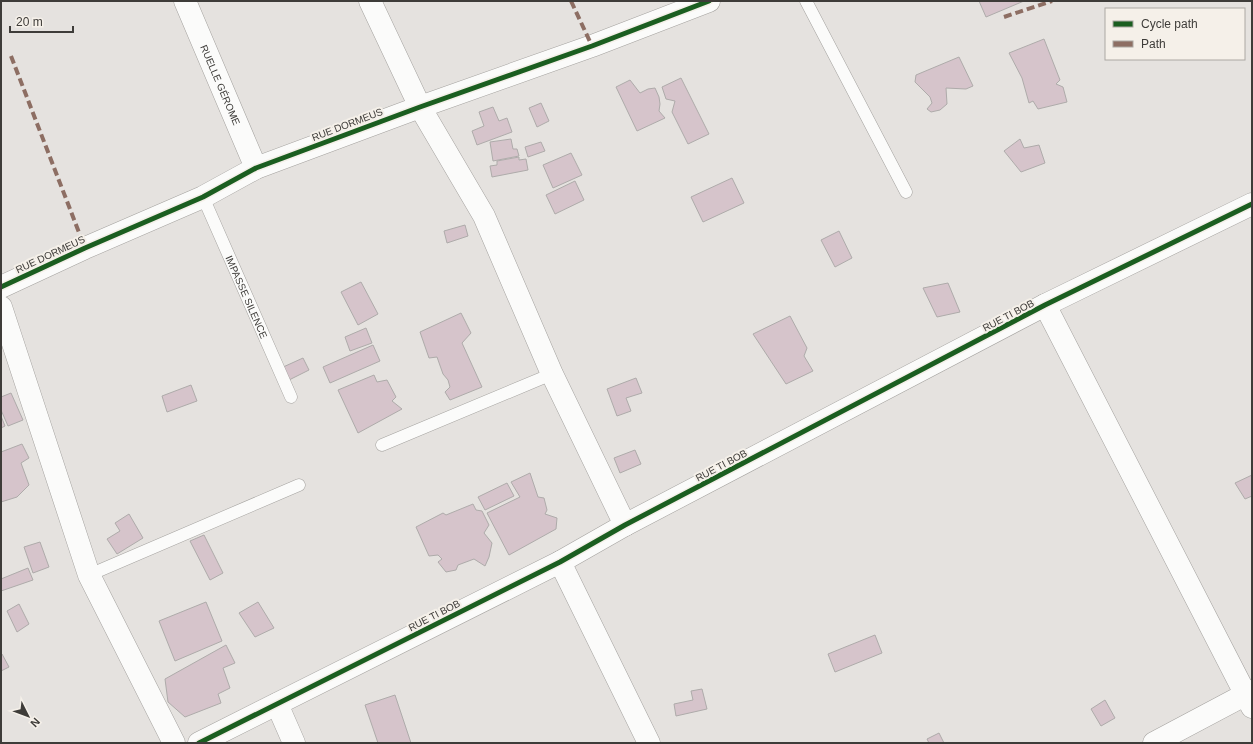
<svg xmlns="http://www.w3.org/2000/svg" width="1253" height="744" font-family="Arial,sans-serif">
	<rect width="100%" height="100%" fill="#e5e2df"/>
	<g fill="#d6c4cb" stroke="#aeabaa">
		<path d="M979,1H1024L986,17Z"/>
		<path d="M1044,39L1060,80L1056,84L1063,87L1067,102L1038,109L1033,101L1029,103L1022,78L1009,53Z"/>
		<path d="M959,57L973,86L966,89L946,88L947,104L940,110L931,112L927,109L932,103L930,97L915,82L916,75Z"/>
		<path d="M681,78L709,134L688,144L672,112L675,101L666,99L662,87Z"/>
		<path d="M630,80L640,93L648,89L655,88L659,97L660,104L659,111L665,118L637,131L616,87Z"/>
		<path d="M541,103L549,121L537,127L529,108Z"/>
		<path d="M493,107L499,121L507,118L512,132L477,145L472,131L484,126L479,112Z"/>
		<path d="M511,139L513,149H517L519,156L493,161L490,142Z"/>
		<path d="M1020,139L1024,148L1039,145L1045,163L1021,172L1004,151Z"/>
		<path d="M541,142L545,151L528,157L525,147Z"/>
		<path d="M571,153L582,175L553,188L543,165Z"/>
		<path d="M519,157V160L526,159L528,170L492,177L490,166L497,165V161Z"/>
		<path d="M732,178L744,203L703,222L691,197Z"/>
		<path d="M575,181L584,200L555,214L546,195Z"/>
		<path d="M465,225L468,236L447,243L444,231Z"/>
		<path d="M839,231L852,258L835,267L821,240Z"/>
		<path d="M361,282L378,314L358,325L341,292Z"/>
		<path d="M948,283L960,312L937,317L923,288Z"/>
		<path d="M461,313L471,333L462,343L482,387L450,400L445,392L450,387L448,380L443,374L437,357L429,358L420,332Z"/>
		<path d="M790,316L807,348L804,356L813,371L786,384L753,334Z"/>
		<path d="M366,328L372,343L350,351L345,337Z"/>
		<path d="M373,345L380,361L330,383L323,367Z"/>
		<path d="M303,358L309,370L287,381L281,368Z"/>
		<path d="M374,375L377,382L387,380L396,397L392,401L402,409L358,433L338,390Z"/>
		<path d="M636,378L642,393L626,398L631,411L617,416L607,389Z"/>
		<path d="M191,385L197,401L167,412L162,396Z"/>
		<path d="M11,393L23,420L8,426L1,410V397Z"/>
		<path d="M1,416L5,426L1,428Z"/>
		<path d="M22,444L29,458L21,463L29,485L17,497L1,502V452Z"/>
		<path d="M635,450L641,464L620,473L614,458Z"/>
		<path d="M530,473L538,497L544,498L547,510L545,514L557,518L556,529L509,555L487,513L520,497L511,482Z"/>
		<path d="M1252,475V496L1245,499L1235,483Z"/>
		<path d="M507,483L514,496L485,510L478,497Z"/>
		<path d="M473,504L476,510L482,511L489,525L484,533L492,543L489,557L485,566L474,559L458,565L456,570L446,572L438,562L442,559L438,555L429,556L416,527L443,513L446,515Z"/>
		<path d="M129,514L143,538L117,554L107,539L120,531L115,523Z"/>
		<path d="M204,535L223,573L210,580L190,541Z"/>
		<path d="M40,542L49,567L33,573L24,547Z"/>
		<path d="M28,568L33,580L1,591V579Z"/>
		<path d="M206,602L222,641L175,661L159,621Z"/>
		<path d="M258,602L274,628L255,637L239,613Z"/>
		<path d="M19,604L29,624L17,632L7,611Z"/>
		<path d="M875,635L882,653L835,672L828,654Z"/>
		<path d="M226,645L235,663L223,668L230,688L218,694L221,703L185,717L168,702L165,679Z"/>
		<path d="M2,654L9,667L1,671V655Z"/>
		<path d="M702,689L707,709L676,716L674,704L693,700L691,691Z"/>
		<path d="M395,695L411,743H378L365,705Z"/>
		<path d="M1105,700L1115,718L1101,726L1091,709Z"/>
		<path d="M939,733L944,743H929L927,739Z"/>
	</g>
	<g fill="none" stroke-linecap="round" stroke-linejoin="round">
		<defs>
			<g id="service">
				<path d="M806,1L906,192"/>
				<path id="s1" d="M203,197L291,397"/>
				<path d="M382,445L552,374"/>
				<path d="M89,575L299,485"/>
			</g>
			<g id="minor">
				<path id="s2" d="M185,1L256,168"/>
				<path d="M370,1L420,107L484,216L552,374L625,525"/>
				<path d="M1,287L85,248L203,197L256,168L420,107L592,46L709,1"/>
				<path d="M1045,305L1252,707"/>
				<path d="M1,307L89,575L174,743"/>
				<path d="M560,562L649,743"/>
				<path d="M277,704L294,743"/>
				<path d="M199,743L560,562L625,525L1045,305L1252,204"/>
				<path d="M1154,743L1252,691"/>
			</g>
		</defs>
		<use href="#service" stroke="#a4a29f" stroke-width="13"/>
		<use href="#minor" stroke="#a4a29f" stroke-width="23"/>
		<use href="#service" stroke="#fbfbfa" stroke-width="12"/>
		<use href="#minor" stroke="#fbfbfa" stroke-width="22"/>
		<g stroke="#8d6e63" stroke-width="4" stroke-dasharray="8 4" stroke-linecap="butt">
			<path d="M571,1L592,46"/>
			<path d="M1004,17L1052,1"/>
			<path d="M11,56L85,248"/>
		</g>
		<defs>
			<g id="cycleway">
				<path d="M1,287L85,248L203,197L256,168L420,107L592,46L709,1"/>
				<path d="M199,743L560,562L625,525L1045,305L1252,204"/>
			</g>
		</defs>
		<use href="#cycleway" stroke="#f5f0e9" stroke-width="8"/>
		<use href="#cycleway" stroke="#1b5e20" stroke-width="5"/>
	</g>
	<g text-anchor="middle" stroke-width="4" stroke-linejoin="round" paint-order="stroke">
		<g font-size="10" fill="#3e3c39" stroke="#f5f0e9">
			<text dy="4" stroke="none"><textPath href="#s2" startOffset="91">RUELLE GÉROME</textPath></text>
			<text transform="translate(347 124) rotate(-21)" y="4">RUE DORMEUS</text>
			<text transform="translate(50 254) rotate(-25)" y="4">RUE DORMEUS</text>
			<text dy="4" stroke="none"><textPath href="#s1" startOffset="109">IMPASSE SILENCE</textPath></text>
			<text transform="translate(1008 315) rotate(-28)" y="4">RUE TI BOB</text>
			<text transform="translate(721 465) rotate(-28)" y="4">RUE TI BOB</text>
			<text transform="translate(434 615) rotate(-27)" y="4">RUE TI BOB</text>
		</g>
	</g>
	<rect width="1253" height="744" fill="none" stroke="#3e3c39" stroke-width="4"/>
	<rect x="1105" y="8" width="140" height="52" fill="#f5f0e9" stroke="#aca8a3"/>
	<rect x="1113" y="21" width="20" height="6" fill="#1b5e20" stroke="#aca8a3"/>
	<text x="1141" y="28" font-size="12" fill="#3e3c39">Cycle path</text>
	<rect x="1113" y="41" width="20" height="6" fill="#8d6e63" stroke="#aca8a3"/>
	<text x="1141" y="48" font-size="12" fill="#3e3c39">Path</text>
	<g transform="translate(28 716) rotate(132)" stroke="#f5f0e9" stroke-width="3" paint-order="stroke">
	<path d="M0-3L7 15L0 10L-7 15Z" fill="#3e3c39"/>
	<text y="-6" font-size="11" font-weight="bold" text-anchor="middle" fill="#3e3c39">N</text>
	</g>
	<path d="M10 26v6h63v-6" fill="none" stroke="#3e3c39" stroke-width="2"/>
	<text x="16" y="26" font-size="12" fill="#3e3c39" stroke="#f5f0e9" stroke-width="3" paint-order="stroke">20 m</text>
</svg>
